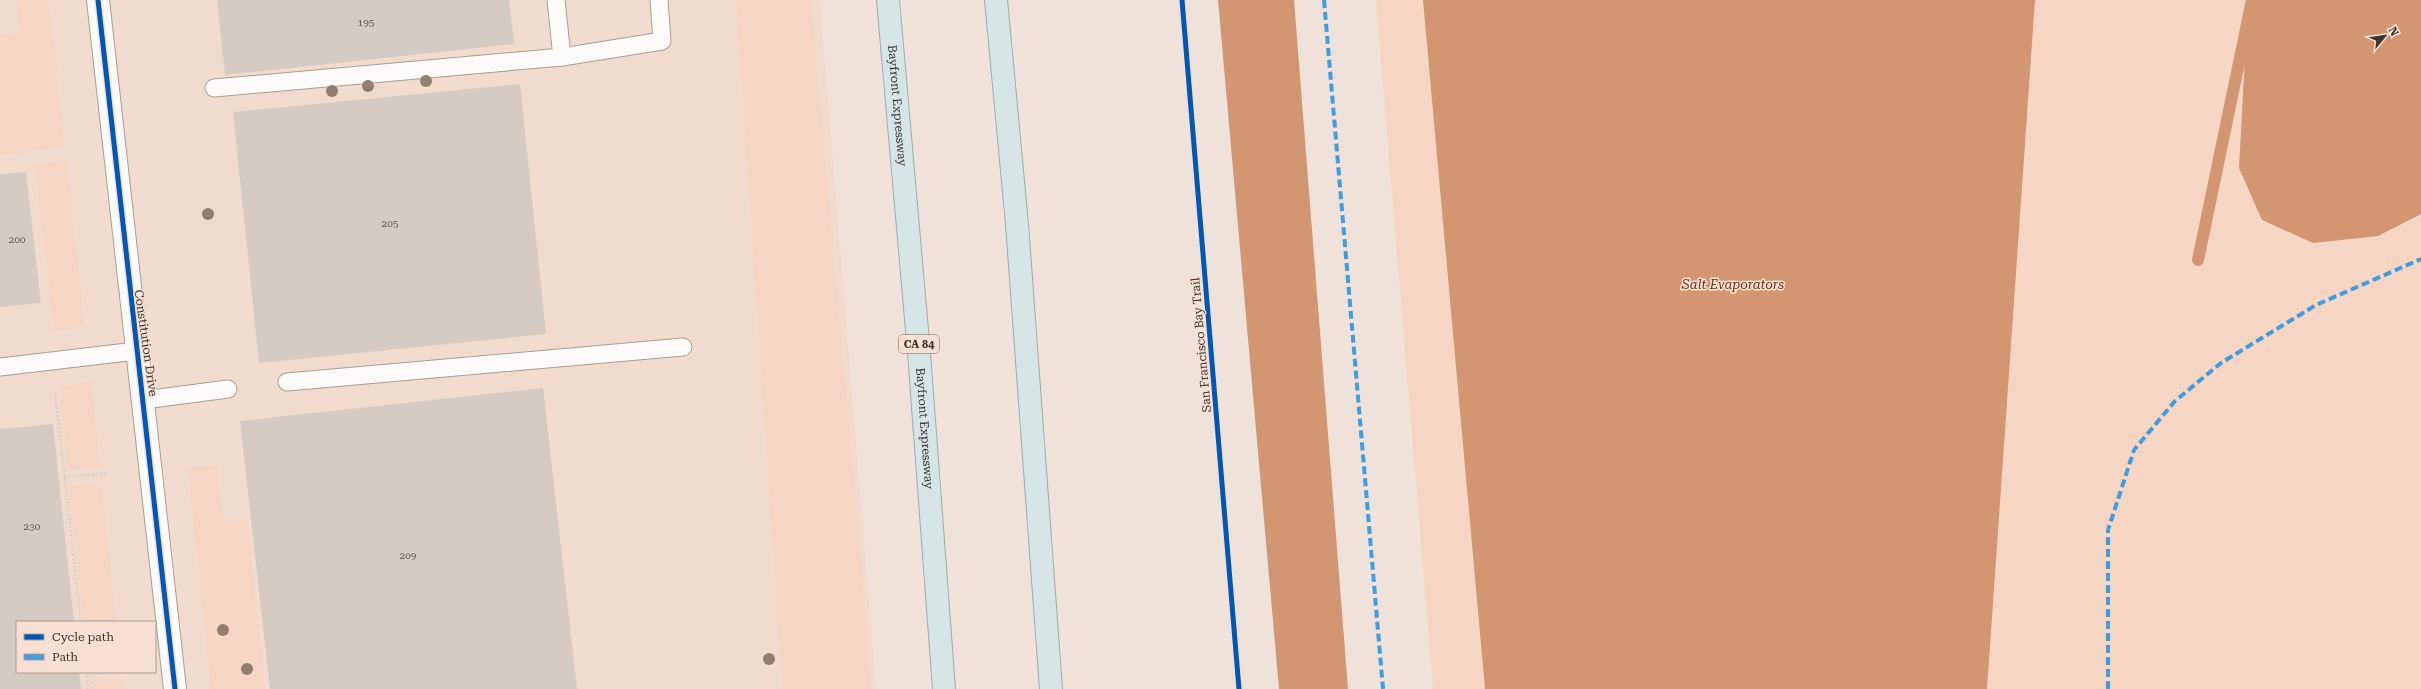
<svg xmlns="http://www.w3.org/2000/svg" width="2421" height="689" font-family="'Roboto Serif',serif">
	<rect width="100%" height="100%" fill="#efe2db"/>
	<path fill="#f1dbce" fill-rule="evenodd" d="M0,0H820L876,689H0ZM17,622H155V672H17Z"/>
	<g fill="#f6d5c3">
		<path d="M49,0L65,147L0,155V34L20,32L17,1Z"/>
		<path d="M736,0H811L863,583L870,689H782Z"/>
		<path d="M1376,0H2421V689H1433Z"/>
		<path d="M67,161L84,324L79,328L54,331L35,165Z"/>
		<path d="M91,382L100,467L68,470L60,386Z"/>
		<path d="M217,465L223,521L247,520L265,689H211L188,468Z"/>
		<path d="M101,483L117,622H84L69,486Z"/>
		<path d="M123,678L124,689H92L91,682Z"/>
	</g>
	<g fill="#d29673">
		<path d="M1218,0H1294L1348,689H1279Z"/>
		<path d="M1423,0H2035L1987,689H1485Z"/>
		<path d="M2248,0H2421V214L2378,236L2313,243L2262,220L2239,168Z"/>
	</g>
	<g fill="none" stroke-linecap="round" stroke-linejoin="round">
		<path stroke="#d29673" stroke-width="12" d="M2198,260L2252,0"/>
	</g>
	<g fill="#d5cbc5">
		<path d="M217,0H509L514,44L225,75Z"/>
		<path d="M520,84L546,334L259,363L233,112Z"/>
		<path d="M26,172L41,303L0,307V174Z"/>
		<path d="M543,388L577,689H270L240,421Z"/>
		<path d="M53,424L74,622H17V672H79L81,689H0V429Z"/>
	</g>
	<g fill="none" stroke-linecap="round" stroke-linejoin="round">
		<defs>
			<g id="service">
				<path d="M562,57L662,41L659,0"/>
				<path d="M214,88L562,57L556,0"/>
				<path d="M0,367L136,351"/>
				<path d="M287,382L683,347"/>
				<path d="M144,400L228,389"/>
			</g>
			<path id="minor" d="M98,0L175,689"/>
			<g id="trunk">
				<path id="s1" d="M888,0L919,353L944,689"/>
				<path d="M996,0L1017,224L1051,689"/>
			</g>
		</defs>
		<use href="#service" stroke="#a99e99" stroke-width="19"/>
		<use href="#minor" stroke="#a99e99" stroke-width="24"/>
		<use href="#trunk" stroke="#9fadad" stroke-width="24"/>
		<g stroke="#d6d3d0" stroke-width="2.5" stroke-dasharray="2 2" stroke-linecap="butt">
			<path d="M55,391L81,622"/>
			<path d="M64,477L107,473"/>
			<path d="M87,672L88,689"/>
			<path d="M87,675L113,672"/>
		</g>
		<use href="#service" stroke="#fdfbfa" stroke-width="17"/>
		<use href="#minor" stroke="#fdfbfa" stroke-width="22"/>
		<use href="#trunk" stroke="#d6e4e6" stroke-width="22"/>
		<g stroke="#3f9de1" stroke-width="4" stroke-dasharray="8 4" stroke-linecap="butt">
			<path d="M1324,0L1383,689"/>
			<path d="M2108,689V530L2134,450L2175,401L2221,363L2316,305L2421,259"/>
		</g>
		<defs>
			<g id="cycleway">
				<path d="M98,0L175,689"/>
				<path d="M1182,0L1239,689"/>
			</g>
		</defs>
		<use href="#cycleway" stroke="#f7e0d3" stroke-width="8"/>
		<use href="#cycleway" stroke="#0057b8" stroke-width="5"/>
	</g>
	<g fill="#947c6e">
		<circle cx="426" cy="81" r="6"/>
		<circle cx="368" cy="86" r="6"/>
		<circle cx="332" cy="91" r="6"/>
		<circle cx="208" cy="214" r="6"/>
		<circle cx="223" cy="630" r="6"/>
		<circle cx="769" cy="659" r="6"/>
		<circle cx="247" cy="669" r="6"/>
	</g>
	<g text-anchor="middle" stroke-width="3" stroke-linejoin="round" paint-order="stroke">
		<g font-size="10" fill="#645b56">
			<text x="366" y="26">195</text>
			<text x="390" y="227">205</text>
			<text x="17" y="243">200</text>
			<text x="32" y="530">230</text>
			<text x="408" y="559">209</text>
		</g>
		<rect fill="#f7e0d3" stroke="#766861" stroke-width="1" x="899" y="335" width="40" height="18" rx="3"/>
		<g font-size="11" font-weight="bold" fill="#3e3530">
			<text x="919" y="348">CA 84</text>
		</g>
		<g font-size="12" fill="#3e3530" stroke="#f7e0d3">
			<text dy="4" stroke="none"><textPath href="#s1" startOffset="106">Bayfront Expressway</textPath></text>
			<text transform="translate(146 343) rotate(82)" y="4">Constitution Drive</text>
			<text transform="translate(1201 345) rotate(-95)" y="4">San Francisco Bay Trail</text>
			<text dy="4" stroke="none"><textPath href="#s1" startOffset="430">Bayfront Expressway</textPath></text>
		</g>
		<g font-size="13" font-style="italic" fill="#6b3613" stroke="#f7e0d3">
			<text x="1733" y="289">Salt Evaporators</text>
		</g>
	</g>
	<rect x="16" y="621" width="140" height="52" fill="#f7e0d3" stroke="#ad9c92"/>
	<rect x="24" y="634" width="20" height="6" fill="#0057b8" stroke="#ad9c92"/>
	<text x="52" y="641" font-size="12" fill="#3e3530">Cycle path</text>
	<rect x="24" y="654" width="20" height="6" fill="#3f9de1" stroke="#ad9c92"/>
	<text x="52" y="661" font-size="12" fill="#3e3530">Path</text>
	<g transform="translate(2385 36) rotate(61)" stroke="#f7e0d3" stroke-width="3" paint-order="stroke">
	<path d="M0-3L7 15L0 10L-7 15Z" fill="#3e3530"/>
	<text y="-6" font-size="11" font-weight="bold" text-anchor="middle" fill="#3e3530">N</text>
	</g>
</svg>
